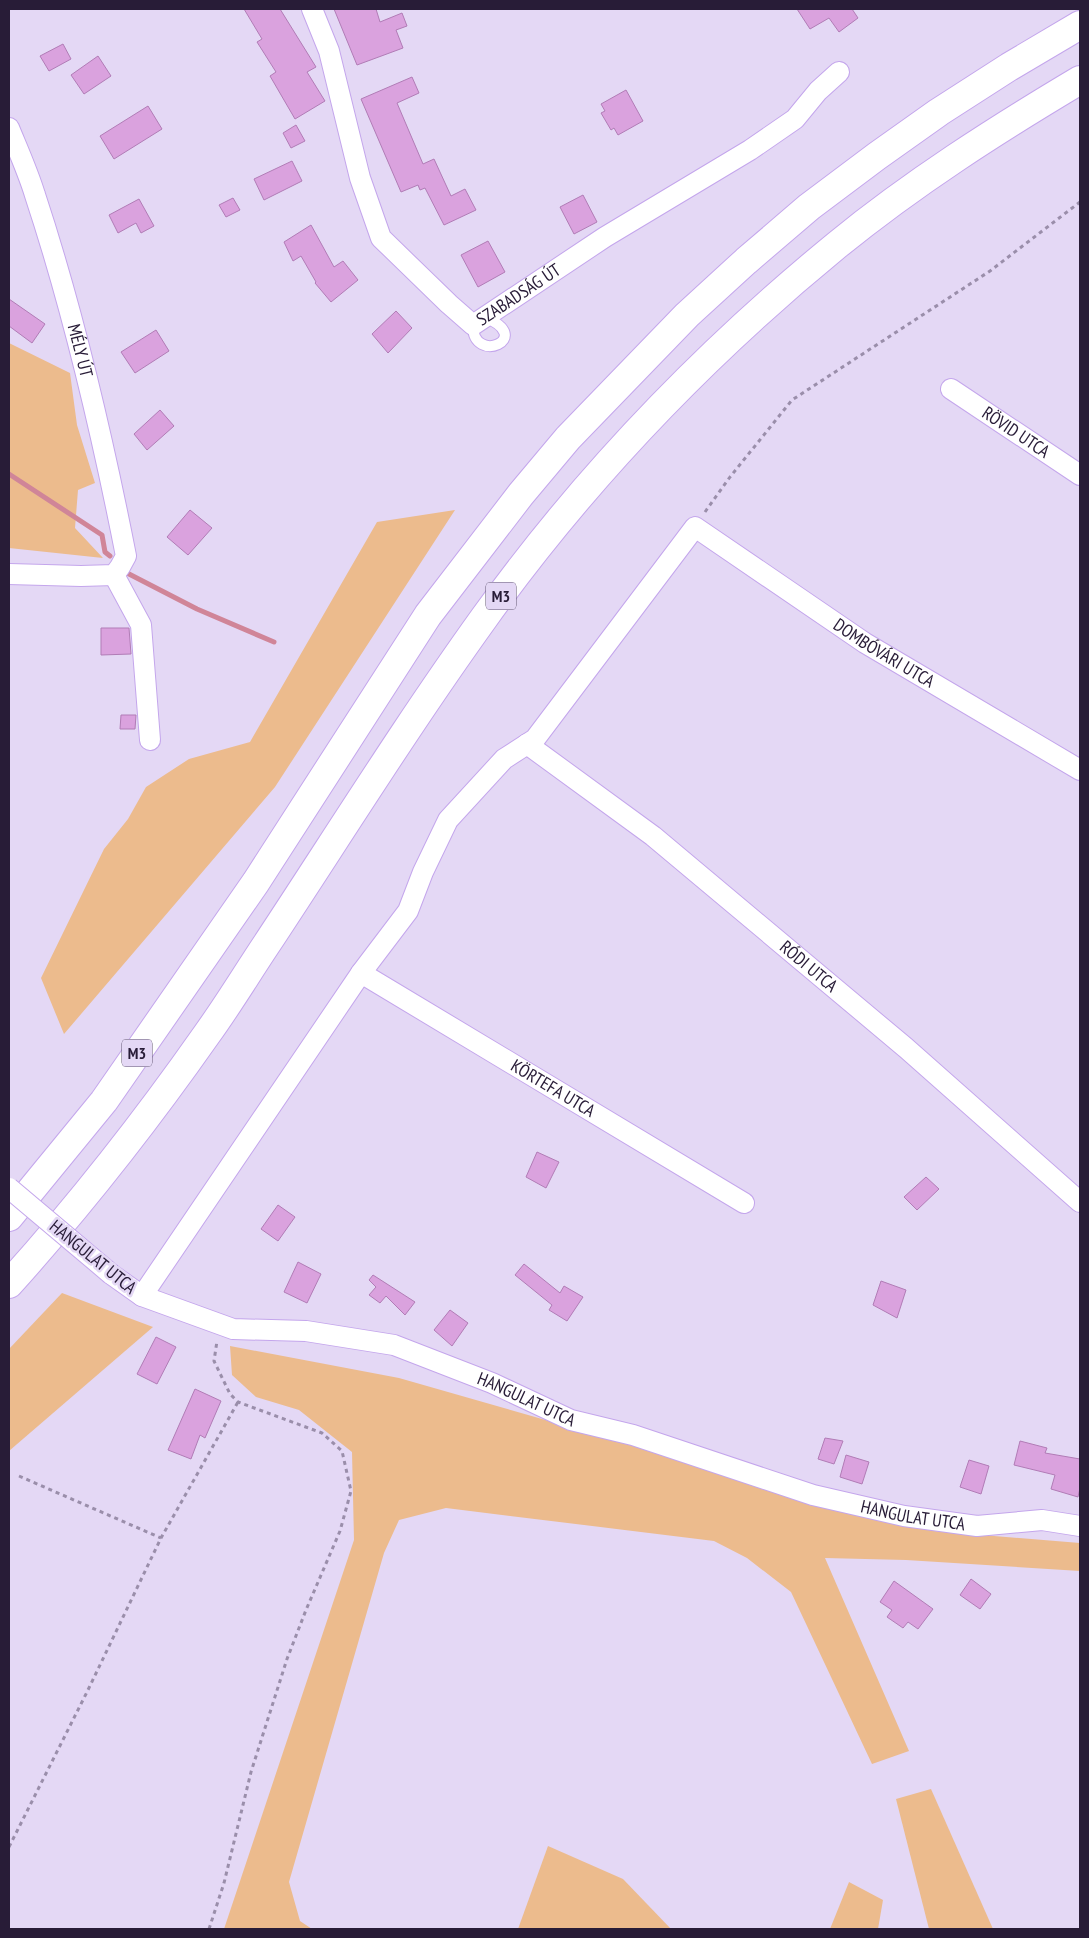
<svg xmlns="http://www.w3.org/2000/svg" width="1089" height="1938" font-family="'PT Sans Narrow',sans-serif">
	<rect width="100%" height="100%" fill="#e4d8f5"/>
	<g fill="#ecbb8d">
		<path d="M9,343L70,373L77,425L95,483L78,490L75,528L103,558L9,548Z"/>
		<path d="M455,510L275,787L64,1034L41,978L104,849L128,819L146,787L189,759L250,742L377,522Z"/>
		<path d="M62,1293L153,1327L9,1451V1349Z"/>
		<path d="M230,1346L399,1378L934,1531L1080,1543V1571L906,1560L825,1558L909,1751L872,1764L791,1592L747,1558L714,1541L446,1508L399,1520L384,1553L289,1882L300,1921L312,1929H224L354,1540L352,1452L299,1410L256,1397L232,1375Z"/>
		<path d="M931,1789L993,1929H929L896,1799Z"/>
		<path d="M548,1846L623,1879L671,1929H518Z"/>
		<path d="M849,1882L883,1900L878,1929H830Z"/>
	</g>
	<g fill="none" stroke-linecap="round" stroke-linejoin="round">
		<g stroke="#d08598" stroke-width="5">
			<path d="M9,474L102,535L105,552L110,556"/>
			<path d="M129,574L197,609L274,642"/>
		</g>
	</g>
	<g fill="#daa2de" stroke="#b17cb6">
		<path d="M244,9H280L316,67L307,72L325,101L295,119L270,76L276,72L257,42L262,39Z"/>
		<path d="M334,9H376L380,22L402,13L407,26L396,30L403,48L357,65Z"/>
		<path d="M797,9H852L858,18L839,32L829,18L810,29Z"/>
		<path d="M63,44L71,59L49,71L40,56Z"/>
		<path d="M98,56L111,76L84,94L71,75Z"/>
		<path d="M412,77L419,93L397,103L423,164L434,159L451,196L465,189L476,210L444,225L425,188L420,190L418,185L401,192L361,99Z"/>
		<path d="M626,90L643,121L618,135L614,128L611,130L601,113L605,111L601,104Z"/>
		<path d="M148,106L162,129L114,159L100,136Z"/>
		<path d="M296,125L305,141L291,148L283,133Z"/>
		<path d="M292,161L302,181L264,200L254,179Z"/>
		<path d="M583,195L597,222L574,234L560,207Z"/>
		<path d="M233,198L240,210L226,217L219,205Z"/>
		<path d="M139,199L154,226L141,233L136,223L118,233L109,215Z"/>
		<path d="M311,225L334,267L343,261L358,280L331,302L315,283L316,282L301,256L293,261L284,242Z"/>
		<path d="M488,241L505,272L478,287L461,255Z"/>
		<path d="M9,299L45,324L32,343L9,326Z"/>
		<path d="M396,311L412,328L388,353L372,334Z"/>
		<path d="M156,330L169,351L135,373L121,352Z"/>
		<path d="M160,410L174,426L147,450L134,434Z"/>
		<path d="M190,510L212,528L188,555L167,537Z"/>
		<path d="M101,628H129L131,654L101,655Z"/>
		<path d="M121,715H136L135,729H120Z"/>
		<path d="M537,1152L559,1162L546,1188L526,1177Z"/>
		<path d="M926,1177L939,1189L917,1210L904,1197Z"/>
		<path d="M278,1205L295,1217L278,1241L261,1229Z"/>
		<path d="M298,1262L321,1274L307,1303L284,1292Z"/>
		<path d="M524,1264L560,1293L564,1286L583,1297L567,1321L549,1310L552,1305L515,1275Z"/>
		<path d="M373,1275L415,1302L405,1315L386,1296L380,1303L369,1295L376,1287L369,1280Z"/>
		<path d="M881,1281L906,1290L897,1318L873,1305Z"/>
		<path d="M450,1310L468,1323L452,1346L434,1330Z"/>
		<path d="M156,1337L176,1347L157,1384L137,1374Z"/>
		<path d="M195,1389L221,1401L205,1438L200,1435L191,1459L168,1450Z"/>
		<path d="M825,1438L843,1441L834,1464L818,1459Z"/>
		<path d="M1020,1441L1047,1448L1045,1453L1080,1459V1488L1078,1497L1051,1489L1055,1475L1014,1465Z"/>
		<path d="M846,1455L869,1462L862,1484L840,1477Z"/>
		<path d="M969,1460L989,1466L981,1494L960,1487Z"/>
		<path d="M971,1579L991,1594L980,1609L960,1595Z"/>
		<path d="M894,1581L933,1609L918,1629L908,1622L903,1628L887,1617L892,1610L880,1602Z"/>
	</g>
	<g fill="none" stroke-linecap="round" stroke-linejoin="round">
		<defs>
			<path id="lane" d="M473,325C472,366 537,338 484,317"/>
			<g id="street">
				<path id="s1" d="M312,9L329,51L360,178L381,238L449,304L473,325L605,237L750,150L795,119L818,91L839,72"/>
				<path id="s2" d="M9,128C18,150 28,172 35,195C74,313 102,434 126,556L120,567L114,575L81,576L9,574"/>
				<path id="s3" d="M951,389L1080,475"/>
				<path d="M114,575L141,625L150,740"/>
				<path id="s4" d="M527,744L653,836L906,1048L1080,1202"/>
				<path id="s5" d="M361,973L744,1203"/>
				<path id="s6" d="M111,1274L142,1296L233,1329L306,1331L394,1345L492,1383L571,1420L633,1435L813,1495L904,1516L977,1526L1042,1520L1080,1526"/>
				<path id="s7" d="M142,1296L361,973L408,911L423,872L448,820L504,759L535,739L695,527L865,643L1080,770"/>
			</g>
			<g id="highway">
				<path d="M9,1217L104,1101L256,882L428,615L521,494L568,438L687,315L746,261L809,207L877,156L939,112L1009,67L1080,25"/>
				<path d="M9,1284C80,1205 146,1121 207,1034C228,1005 246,975 266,945C338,836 407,725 484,618C584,479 704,354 837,245C913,183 996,130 1080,80"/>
			</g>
		</defs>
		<use href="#lane" stroke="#c4a6ec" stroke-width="12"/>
		<use href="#street" stroke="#c4a6ec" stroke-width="22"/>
		<use href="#highway" stroke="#c4a6ec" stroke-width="30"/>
		<g stroke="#9a8eaa" stroke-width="3" stroke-dasharray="4 4" stroke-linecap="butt">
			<path d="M705,512L730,477L792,400L990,271L1080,202"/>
			<path d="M19,1476L161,1538"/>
			<path d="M9,1847L87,1692L161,1538L238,1402"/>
			<path d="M209,1929L224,1883L251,1772L287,1659L306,1610L340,1531L351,1491L342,1451L322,1433L238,1402L230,1394L214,1361L217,1341"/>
		</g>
		<use href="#lane" stroke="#fff" stroke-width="10"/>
		<use href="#street" stroke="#fff" stroke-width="20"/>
		<use href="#highway" stroke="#fff" stroke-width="28"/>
		<defs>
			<path id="street-bridge" d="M9,1188L111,1274"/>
		</defs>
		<use href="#street-bridge" stroke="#c4a6ec" stroke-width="22" stroke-linecap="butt"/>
		<use href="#street-bridge" stroke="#fff" stroke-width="20"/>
	</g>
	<g text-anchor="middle" stroke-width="5" stroke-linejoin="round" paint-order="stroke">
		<g fill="#e4d8f5" stroke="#605470" stroke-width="1">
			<rect x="486" y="582.5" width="30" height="27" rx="4"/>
			<rect x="122" y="1039.5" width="30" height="27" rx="4"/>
		</g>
		<g font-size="16" font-weight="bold" fill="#281c37">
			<text x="501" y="602">M3</text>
			<text x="137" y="1059">M3</text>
		</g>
		<g font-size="18" fill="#281c37" stroke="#e4d8f5">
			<text dy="6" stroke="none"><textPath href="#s1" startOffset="421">SZABADSÁG ÚT</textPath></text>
			<text dy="6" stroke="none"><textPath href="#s2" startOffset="234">MÉLY ÚT</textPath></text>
			<text dy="6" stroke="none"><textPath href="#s3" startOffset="78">RÖVID UTCA</textPath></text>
			<text dy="6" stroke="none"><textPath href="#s7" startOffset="1180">DOMBÓVÁRI UTCA</textPath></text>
			<text dy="6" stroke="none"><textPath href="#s4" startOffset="359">RÓDI UTCA</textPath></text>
			<text dy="6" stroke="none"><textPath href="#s5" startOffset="224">KÖRTEFA UTCA</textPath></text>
			<text transform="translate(93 1257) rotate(39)" y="6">HANGULAT UTCA</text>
			<text dy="6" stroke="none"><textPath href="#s6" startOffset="440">HANGULAT UTCA</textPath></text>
			<text dy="6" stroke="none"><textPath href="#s6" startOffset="845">HANGULAT UTCA</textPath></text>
		</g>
	</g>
	<rect width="1089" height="1938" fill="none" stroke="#281c37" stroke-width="20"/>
</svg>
